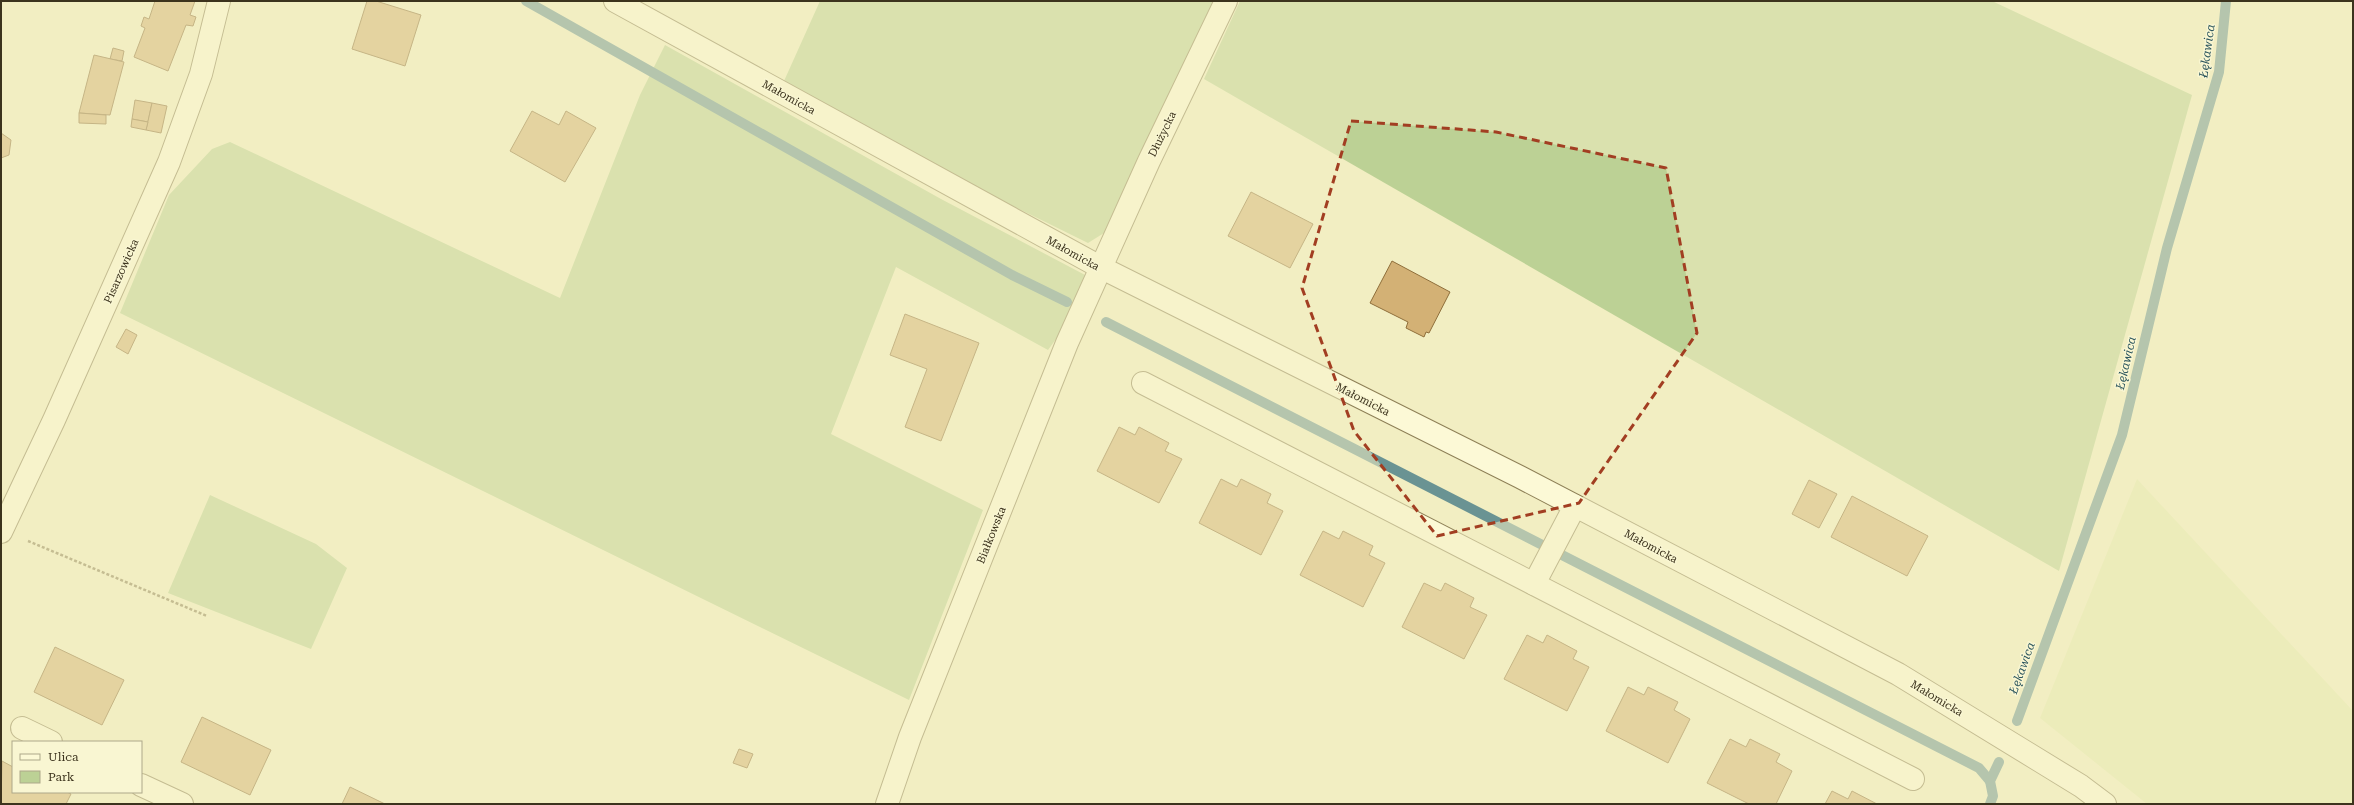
<svg xmlns="http://www.w3.org/2000/svg" width="2354" height="805" font-family="'Roboto Serif',serif">
	<rect width="100%" height="100%" fill="#f2eec2"/>
	<path fill="#e5e8af" d="M2137,479L2353,711V804H2147L2040,718Z"/>
	<g fill="#bcd195">
		<path d="M820,1H1215L1104,233L1088,243L940,170L784,81Z"/>
		<path d="M1240,1H1992L2192,95L2059,571L1204,79Z"/>
		<path d="M665,45L941,199L1087,276L1064,328L1048,350L896,267L831,434L983,510L909,700L120,313L169,195L212,149L230,142L560,298L640,95Z"/>
		<path d="M210,495L316,544L347,568L311,649L168,593Z"/>
	</g>
	<g fill="none" stroke-linecap="round" stroke-linejoin="round">
		<g stroke="#6a9393" stroke-width="10">
			<path d="M526,1L1012,275L1067,302"/>
			<path d="M1106,322L1979,768L1990,781"/>
			<path d="M2017,721L2122,435L2167,248L2219,72L2226,1"/>
			<path d="M1990,804L1993,796L1990,781L1999,762"/>
		</g>
	</g>
	<g fill="#d3b175" stroke="#8f6f3b">
		<path d="M155,1H195L190,15L196,17L193,26L186,25L168,71L134,57L145,28L141,26L144,17L149,19Z"/>
		<path d="M367,1H376L421,15L405,66L352,49Z"/>
		<path d="M113,48L124,51L122,61L110,59Z"/>
		<path d="M94,55L124,62L110,115L79,113Z"/>
		<path d="M135,100L152,103L148,122L132,119Z"/>
		<path d="M152,103L167,106L161,133L146,130Z"/>
		<path d="M532,111L559,125L566,111L596,128L565,182L510,151Z"/>
		<path d="M79,113L106,115V124L79,123Z"/>
		<path d="M132,119L148,122L146,130L131,127Z"/>
		<path d="M1,133L11,140L9,155L1,158Z"/>
		<path d="M1251,192L1313,224L1290,268L1228,236Z"/>
		<path d="M1392,261L1450,292L1429,333L1426,332L1424,337L1406,328L1408,322L1370,303Z"/>
		<path d="M905,314L979,343L941,441L905,427L927,369L890,355Z"/>
		<path d="M126,329L137,335L128,354L116,347Z"/>
		<path d="M1119,427L1135,435L1139,427L1169,443L1165,451L1182,459L1159,503L1097,471Z"/>
		<path d="M1221,479L1237,487L1241,479L1271,494L1267,503L1283,511L1261,555L1199,523Z"/>
		<path d="M1809,480L1837,494L1819,528L1792,514Z"/>
		<path d="M1852,496L1928,536L1907,576L1831,537Z"/>
		<path d="M1323,531L1339,539L1343,531L1373,546L1369,555L1385,563L1363,607L1300,575Z"/>
		<path d="M1424,583L1441,591L1445,583L1474,598L1470,607L1487,615L1464,659L1402,627Z"/>
		<path d="M1527,635L1543,643L1547,635L1577,651L1573,659L1589,667L1567,711L1504,679Z"/>
		<path d="M55,647L124,680L102,725L34,692Z"/>
		<path d="M1628,687L1644,695L1648,687L1678,702L1674,710L1690,719L1668,763L1606,731Z"/>
		<path d="M202,717L271,750L250,795L181,762Z"/>
		<path d="M1730,739L1746,747L1750,739L1780,754L1776,762L1792,771L1776,804H1749L1707,783Z"/>
		<path d="M739,749L753,754L747,768L733,763Z"/>
		<path d="M2,761L13,767V792H67L71,794L66,804H1Z"/>
		<path d="M350,787L385,804H342Z"/>
		<path d="M1832,791L1848,799L1852,791L1877,804H1825Z"/>
	</g>
	<g fill="none" stroke-linecap="round" stroke-linejoin="round">
		<defs>
			<g id="minor">
				<path d="M615,1L1100,267L1520,477L1898,674L2081,786L2105,804"/>
				<path d="M1143,383L1913,779"/>
				<path d="M1,532L54,420L169,162L201,74L219,1"/>
				<path d="M1534,584L1575,506"/>
				<path d="M22,728L51,742"/>
				<path d="M141,785L182,804"/>
				<path d="M887,804L910,737L1067,343L1149,161L1226,1"/>
			</g>
		</defs>
		<use href="#minor" stroke="#8e8057" stroke-width="24"/>
		<path stroke="#8e8057" stroke-width="2.5" stroke-dasharray="3 2" stroke-linecap="butt" d="M28,541L207,616"/>
		<use href="#minor" stroke="#fcf9d6" stroke-width="22"/>
	</g>
	<path d="M0 0H2354V805H0ZM1351,121L1496,132L1666,168L1697,333L1579,503L1437,536L1354,431L1302,288Z" fill="#f2eec2" fill-opacity=".55" fill-rule="evenodd"/>
	<path fill="none" stroke="#a23e22" stroke-width="3" stroke-dasharray="8 5" stroke-linejoin="round" d="M1351,121L1496,132L1666,168L1697,333L1579,503L1437,536L1354,431L1302,288Z"/>
	<g text-anchor="middle" stroke-width="3" stroke-linejoin="round" paint-order="stroke">
		<g font-size="11" fill="#3c331d" stroke="#f9f6d2">
			<text transform="translate(789 97) rotate(29)" y="4">Małomicka</text>
			<text transform="translate(1162 134) rotate(-64)" y="4">Dłużycka</text>
			<text transform="translate(1073 253) rotate(29)" y="4">Małomicka</text>
			<text transform="translate(121 271) rotate(-66)" y="4">Pisarzowicka</text>
			<text transform="translate(1363 399) rotate(27)" y="4">Małomicka</text>
			<text transform="translate(991 535) rotate(-68)" y="4">Białkowska</text>
			<text transform="translate(1651 546) rotate(28)" y="4">Małomicka</text>
			<text transform="translate(1937 698) rotate(31)" y="4">Małomicka</text>
		</g>
		<g font-size="12" font-style="italic" fill="#2b555d" stroke="#f9f6d2">
			<text transform="translate(2207 51) rotate(-82)" y="4">Łękawica</text>
			<text transform="translate(2126 363) rotate(-77)" y="4">Łękawica</text>
			<text transform="translate(2022 668) rotate(-70)" y="4">Łękawica</text>
		</g>
	</g>
	<rect width="2354" height="805" fill="none" stroke="#3c331d" stroke-width="4"/>
	<rect x="12" y="741" width="130" height="52" fill="#f9f6d2" stroke="#ada88a"/>
	<rect x="20" y="754" width="20" height="6" fill="#fcf9d6" stroke="#ada88a"/>
	<text x="48" y="761" font-size="12" fill="#3c331d">Ulica</text>
	<rect x="20" y="771" width="20" height="12" fill="#bcd195" stroke="#ada88a"/>
	<text x="48" y="781" font-size="12" fill="#3c331d">Park</text>
</svg>
